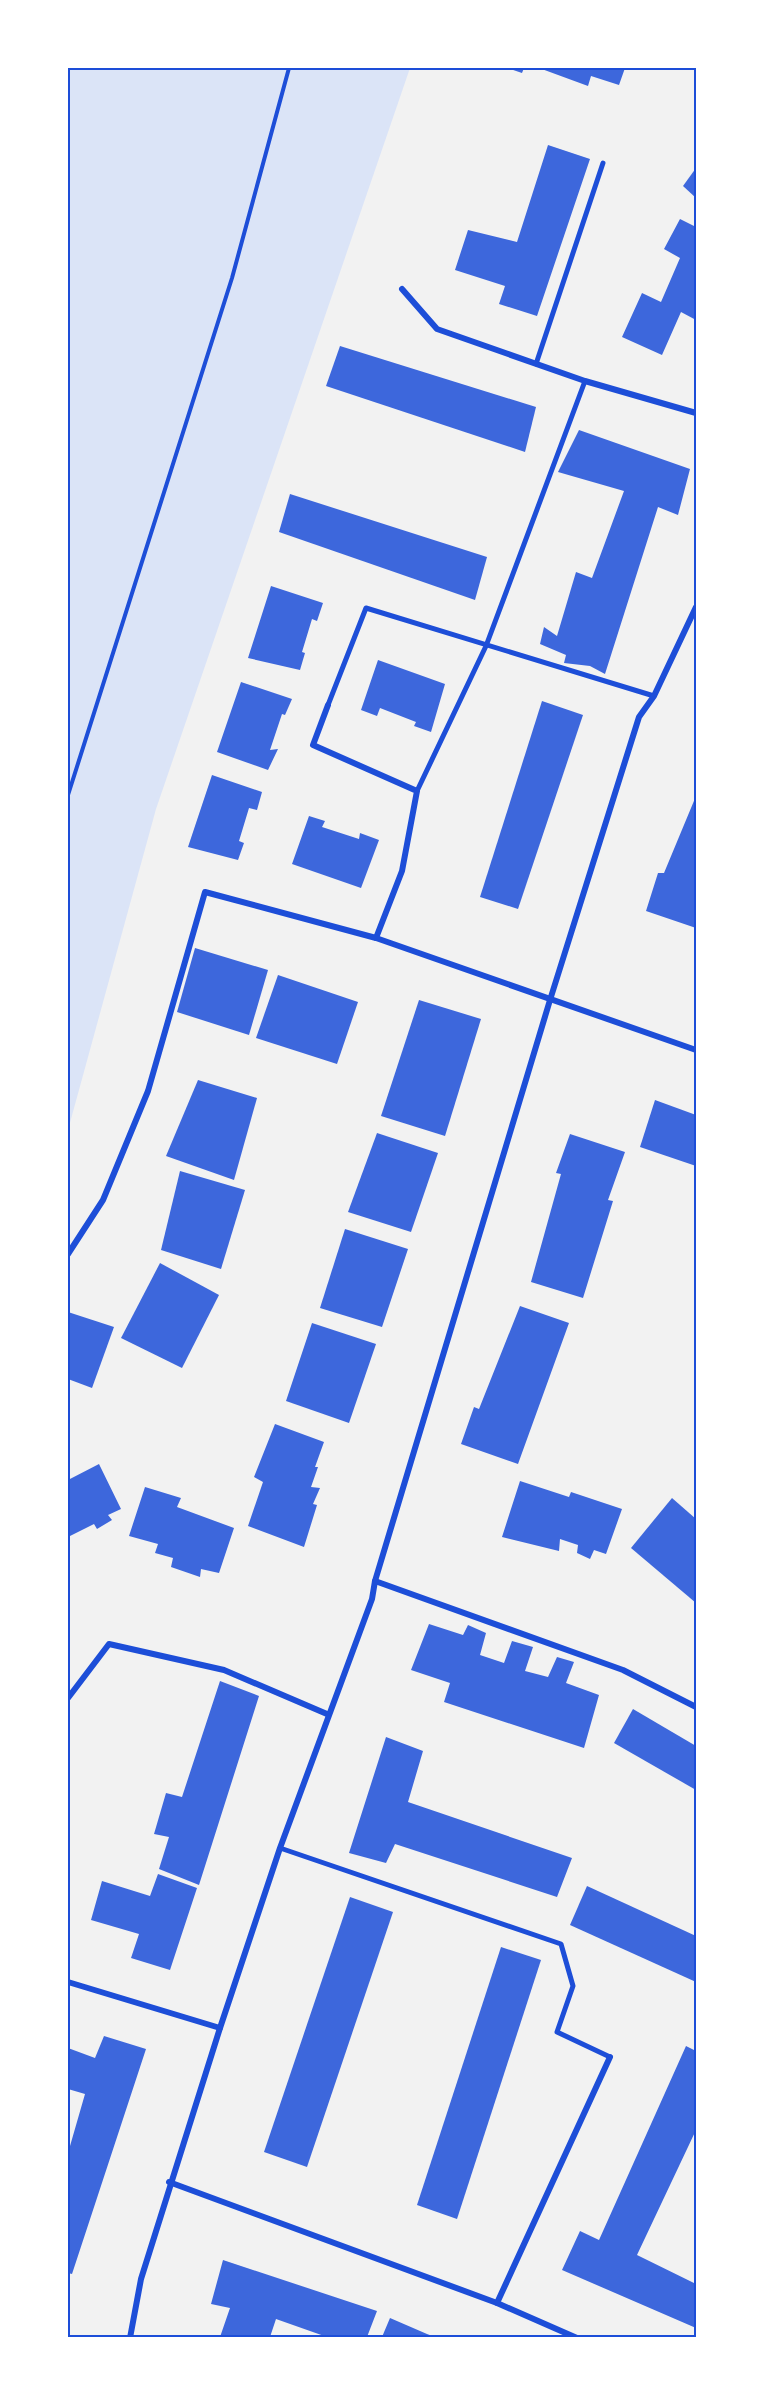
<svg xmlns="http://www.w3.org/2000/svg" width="764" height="2405" font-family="Helvetica,sans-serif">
	<rect width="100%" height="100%" fill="#f2f2f2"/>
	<path fill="#dbe4f7" d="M68,68H410L156,809L68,1130Z"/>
	<g fill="#3d67dc">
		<path d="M507,68H524L522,73Z"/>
		<path d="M539,68H625L619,85L591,76L588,86Z"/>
		<path d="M548,145L590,159L537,316L499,304L505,286L455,270L468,230L517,242Z"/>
		<path d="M696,168V198L683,186Z"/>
		<path d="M680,219L696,227V320L681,312L662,355L622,337L642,293L661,302L680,258L664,249Z"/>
		<path d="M340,346L536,407L525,452L326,386Z"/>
		<path d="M579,430L690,469L678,515L658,507L605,674L590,666L564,663L566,655L540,644L544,627L557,636L576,572L592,578L624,491L558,472Z"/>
		<path d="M290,494L487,557L475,600L279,532Z"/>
		<path d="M271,586L323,603L317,621L312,619L302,652L305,653L300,670L248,658Z"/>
		<path d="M378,660L445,684L431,732L414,726L416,722L380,708L377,716L361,710Z"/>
		<path d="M241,682L292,699L285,715L282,714L270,750L278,749L268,770L217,752Z"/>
		<path d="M542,701L583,715L518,909L480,897Z"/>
		<path d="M212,775L262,792L257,810L249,808L239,841L244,843L238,860L188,847Z"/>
		<path d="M696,796V928L646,911L658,873H664Z"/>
		<path d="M309,816L325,821L322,827L359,839L360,833L379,840L361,888L292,864Z"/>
		<path d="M195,948L268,970L249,1035L177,1012Z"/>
		<path d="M278,975L358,1002L337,1064L256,1038Z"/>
		<path d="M419,1000L481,1019L445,1136L381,1116Z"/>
		<path d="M198,1080L257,1098L234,1180L166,1156Z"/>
		<path d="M655,1100L696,1115V1166L640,1147Z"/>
		<path d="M377,1133L438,1153L411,1232L348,1212Z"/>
		<path d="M570,1134L625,1152L608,1200L613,1201L583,1298L531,1282L561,1174L556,1173Z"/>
		<path d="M180,1171L245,1190L221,1269L161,1250Z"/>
		<path d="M345,1229L408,1249L382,1327L320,1308Z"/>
		<path d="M160,1263L219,1295L182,1368L121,1338Z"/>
		<path d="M520,1306L569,1323L518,1464L461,1444L474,1407L479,1409Z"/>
		<path d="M68,1312L114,1327L92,1388L68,1379Z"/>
		<path d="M312,1323L376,1344L349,1423L286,1401Z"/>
		<path d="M275,1424L324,1442L315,1467H318L311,1487L320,1488L313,1504L317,1505L304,1547L248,1526L263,1482L254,1477Z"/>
		<path d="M99,1464L121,1509L108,1515L112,1520L97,1529L94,1524L68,1537V1480Z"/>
		<path d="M520,1481L569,1497L571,1492L622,1509L606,1554L594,1550L590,1559L577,1553L578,1545L560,1539L559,1551L502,1537Z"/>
		<path d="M145,1487L181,1498L177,1507L234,1528L219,1573L201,1569L200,1577L171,1567L173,1558L155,1553L158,1544L129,1536Z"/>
		<path d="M672,1498L696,1519V1603L631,1548Z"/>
		<path d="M429,1624L463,1635L468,1625L486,1633L480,1655L504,1663L512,1641L533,1647L525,1671L548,1677L557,1657L574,1662L566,1683L599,1695L584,1748L444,1702L450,1683L411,1670Z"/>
		<path d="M220,1681L259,1696L199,1885L159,1869L169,1837L154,1834L166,1793L182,1797Z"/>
		<path d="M633,1709L696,1746V1790L614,1743Z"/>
		<path d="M386,1737L423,1751L408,1802L572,1858L557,1897L395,1844L386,1863L349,1853Z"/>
		<path d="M158,1874L197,1888L170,1970L131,1958L139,1934L91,1920L102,1881L150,1896Z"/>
		<path d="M587,1886L696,1936V1982L570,1925Z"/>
		<path d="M350,1897L393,1912L307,2167L264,2152Z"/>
		<path d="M501,1947L541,1960L457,2219L417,2205Z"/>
		<path d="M104,2036L146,2049L72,2274L68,2273V2153L85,2094L68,2089V2048L95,2058Z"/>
		<path d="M686,2046L696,2051V2130L637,2255L696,2284V2328L562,2270L580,2231L599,2240Z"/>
		<path d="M223,2260L377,2311L367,2337H327L276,2319L270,2337H220L230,2308L211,2304Z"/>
		<path d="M390,2318L427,2334L435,2337H382Z"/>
	</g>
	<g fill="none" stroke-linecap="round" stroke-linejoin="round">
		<path stroke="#1d4ed8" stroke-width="4" d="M68,795L232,278L289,68"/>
		<g stroke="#1d4ed8" stroke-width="5">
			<path d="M536,364L603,163"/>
			<path d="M328,705L366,608L654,696"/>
			<path d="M417,791L486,646L585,381"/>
			<path d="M280,1848L561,1944L573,1986L557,2032L610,2057"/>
		</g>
		<g stroke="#1d4ed8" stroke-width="6">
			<path d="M402,289L437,329L585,381L696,413"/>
			<path d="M328,705L313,745L417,791L402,871L376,938"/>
			<path d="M68,1254L103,1200L148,1091L205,892L376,938L696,1050"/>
			<path d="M375,1581L623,1670L696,1707"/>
			<path d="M68,1698L109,1644L224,1670L327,1714"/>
			<path d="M68,1982L220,2028"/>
			<path d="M169,2182L497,2303L577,2338"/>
			<path d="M497,2303L610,2057"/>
			<path d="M130,2338L141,2279L220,2028L280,1848L372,1599L375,1581L550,1000L639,717L654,696L696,607"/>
		</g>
	</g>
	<rect width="764" height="2405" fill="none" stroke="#ffffff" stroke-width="138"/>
	<rect x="69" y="69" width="626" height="2267" fill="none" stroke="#1d4ed8" stroke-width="2"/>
</svg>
